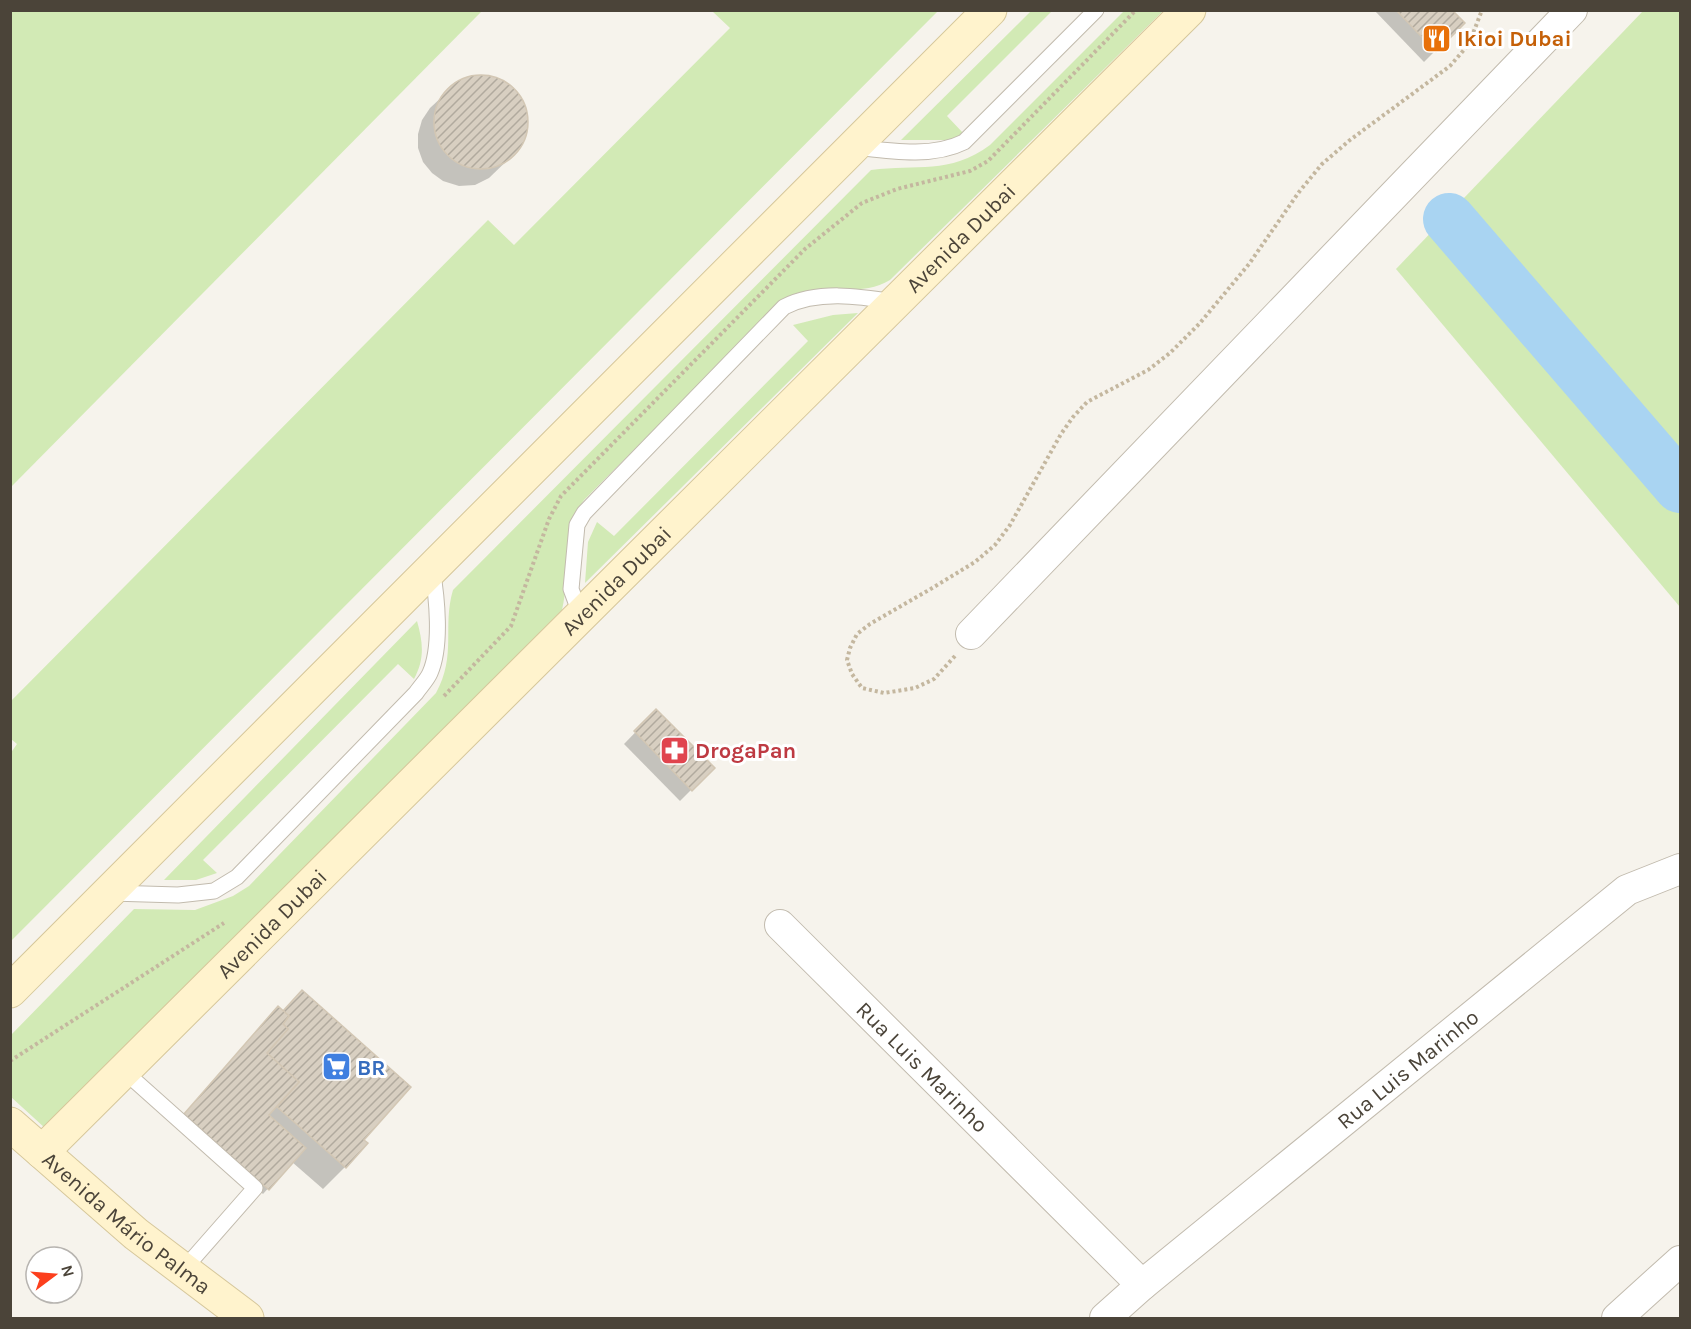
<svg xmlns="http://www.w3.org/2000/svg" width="1691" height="1329" font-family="Karla,sans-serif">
	<defs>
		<pattern id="building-hatch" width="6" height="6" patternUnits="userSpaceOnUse" patternTransform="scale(1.5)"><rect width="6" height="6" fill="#d8cfc1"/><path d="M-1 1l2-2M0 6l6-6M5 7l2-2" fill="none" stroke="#b1aa9e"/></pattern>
	</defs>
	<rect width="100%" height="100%" fill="#f6f3ec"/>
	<g fill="#d2eab5">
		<path d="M11,10L482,11L11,487L10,11Z"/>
		<path d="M712,11H938L11,941L10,754L17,744L11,739V701L488,220L514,245L730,28Z"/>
		<path d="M1031,11H1052L947,116L964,134L949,140H901Z"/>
		<path d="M1124,11H1163L890,280C863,297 830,284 800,293C794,294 788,298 782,301L584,500C557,537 572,570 562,610L45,1128L11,1097V1035L134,909L195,910L233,896L249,886L436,693C457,655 442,627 453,590L871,170C917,164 949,175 990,145Z"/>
		<path d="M1643,11H1680V607L1396,269Z"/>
		<path d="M858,313L585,583L588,542L597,522L614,536L808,341L793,325L833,315Z"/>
		<path d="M417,621C423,642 425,659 414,679L398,664L203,860L217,873L196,880H164Z"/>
	</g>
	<g fill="#0003">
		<path d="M1374,10H1450L1463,23L1424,62Z"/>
		<path d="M472,76H487L502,80L515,90L524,103L527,119L525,135L519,149L489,178L475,185L459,186L443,181L432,173L423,162L418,148V134L422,120L430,108L459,81Z"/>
		<path d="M656,711L713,768L680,801L624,744Z"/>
		<path d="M302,992L362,1140L345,1167L323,1189L292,1162L263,1194L180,1120L273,1014L282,1012Z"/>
	</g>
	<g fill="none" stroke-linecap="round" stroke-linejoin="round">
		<path stroke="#a9d4f2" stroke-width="52" d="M1449,219L1680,487"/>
	</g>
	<g fill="url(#building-hatch)" stroke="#d3c7b4" stroke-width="1.5">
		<path d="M1396,10H1452L1465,23L1436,52Z"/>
		<circle cx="481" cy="122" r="47"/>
		<path d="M656,709L715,768L692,791L634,731Z"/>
		<path d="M302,990L411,1087L364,1140L368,1143L346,1168L277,1107L299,1082L267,1053L288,1029L283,1024L289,1016L283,1011Z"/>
		<path d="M278,1006L289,1016L283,1024L288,1029L267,1053L299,1082L269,1115L306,1148L269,1190L184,1114Z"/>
	</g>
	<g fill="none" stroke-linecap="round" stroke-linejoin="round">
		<defs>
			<g id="lane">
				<path d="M855,147C890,151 932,158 964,142L1096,10"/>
				<path d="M581,616L571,589L577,525L584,513L784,307C817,290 859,296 894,302"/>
				<path d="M111,893L178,895L214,891L237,877L416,693C420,687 427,680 430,673C442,646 437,597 432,569"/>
				<path d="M124,1071L255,1188L183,1270"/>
			</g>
			<g id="street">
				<path d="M971,634L1572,10"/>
				<path id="s1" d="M780,925L1142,1285"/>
				<path id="s2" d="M1105,1318L1142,1285L1627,890L1680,869"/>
				<path d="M1617,1318L1680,1261"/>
			</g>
			<g id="secondary">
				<path d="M10,991L990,10"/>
				<path id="s3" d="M10,1124L136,1234L247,1318"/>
				<path id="s4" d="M42,1152L1189,10"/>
			</g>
		</defs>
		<use href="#lane" stroke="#c2bbae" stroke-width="17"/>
		<use href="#street" stroke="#c2bbae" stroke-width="32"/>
		<use href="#secondary" stroke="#d6c79b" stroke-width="35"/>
		<g stroke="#c4b79f" stroke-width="4" stroke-dasharray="3 3" stroke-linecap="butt">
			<path d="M955,656L934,679L915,688L884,693L862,688L852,674L847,660L850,648L857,634L870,624L929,590L975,562L995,545L1010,525L1061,434L1073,417L1087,402L1148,370L1170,353L1200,323L1249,264L1299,192L1322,164L1350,140L1450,66L1469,44L1482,10"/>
			<path d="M444,696L511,626L549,519L561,496L805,249L862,203L897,189L970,171L988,161L1136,10"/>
			<path d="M10,1061L224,923"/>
		</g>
		<use href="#lane" stroke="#fff" stroke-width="15"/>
		<use href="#street" stroke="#fff" stroke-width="30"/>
		<use href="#secondary" stroke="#fff3cd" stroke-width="33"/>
	</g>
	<defs>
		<symbol id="restaurant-square" viewBox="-11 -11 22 22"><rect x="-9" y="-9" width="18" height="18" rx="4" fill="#e8710a" stroke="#fff"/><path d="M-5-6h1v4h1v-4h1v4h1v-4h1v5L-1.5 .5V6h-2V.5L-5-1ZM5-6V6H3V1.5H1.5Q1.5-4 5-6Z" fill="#fff"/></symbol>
		<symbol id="pharmacy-square" viewBox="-11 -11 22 22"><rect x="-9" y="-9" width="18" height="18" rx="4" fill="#e0444e" stroke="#fff"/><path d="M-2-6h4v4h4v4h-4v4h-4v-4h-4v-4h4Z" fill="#fff"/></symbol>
		<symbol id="supermarket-square" viewBox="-11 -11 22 22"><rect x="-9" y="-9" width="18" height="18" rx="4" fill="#3f7fe0" stroke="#fff"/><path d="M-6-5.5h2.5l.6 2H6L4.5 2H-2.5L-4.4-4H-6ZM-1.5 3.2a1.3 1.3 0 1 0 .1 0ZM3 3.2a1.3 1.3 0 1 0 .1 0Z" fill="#fff"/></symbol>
	</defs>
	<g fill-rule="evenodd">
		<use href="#restaurant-square" x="1420" y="22" width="33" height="33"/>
		<use href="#pharmacy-square" x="658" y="734" width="33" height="33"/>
		<use href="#supermarket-square" x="320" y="1050" width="33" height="33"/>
	</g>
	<g text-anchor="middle" stroke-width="6" stroke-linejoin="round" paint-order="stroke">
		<g font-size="22" font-weight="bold" fill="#c56008" stroke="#fff" text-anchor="start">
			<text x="1457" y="46">Ikioi Dubai</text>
		</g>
		<g font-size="22" fill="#4b4439" stroke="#fff">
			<text dy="8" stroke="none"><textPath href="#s4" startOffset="1296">Avenida Dubai</textPath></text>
			<text dy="8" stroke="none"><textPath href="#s4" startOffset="810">Avenida Dubai</textPath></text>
			<text dy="8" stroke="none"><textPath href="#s4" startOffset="324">Avenida Dubai</textPath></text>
			<text dy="8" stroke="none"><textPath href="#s1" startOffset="201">Rua Luis Marinho</textPath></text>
			<text dy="8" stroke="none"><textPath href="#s2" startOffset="392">Rua Luis Marinho</textPath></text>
			<text dy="8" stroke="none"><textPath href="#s3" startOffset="153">Avenida Mário Palma</textPath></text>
		</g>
		<g font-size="22" font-weight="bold" fill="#be3a42" stroke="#fff" text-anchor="start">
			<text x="695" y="758">DrogaPan</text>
		</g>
		<g font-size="22" font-weight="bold" fill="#366cbe" stroke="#fff" text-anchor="start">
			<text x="357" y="1075">BR</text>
		</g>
	</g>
	<rect width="1691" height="1329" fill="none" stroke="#4b4439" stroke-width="24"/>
	<g transform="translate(54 1275) rotate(74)"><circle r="28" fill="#ffffff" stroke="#b7b4b0" stroke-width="1.5"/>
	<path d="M0-4.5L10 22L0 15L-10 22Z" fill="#fc3f1d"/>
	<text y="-9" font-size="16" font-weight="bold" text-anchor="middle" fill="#4b4439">N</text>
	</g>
</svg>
